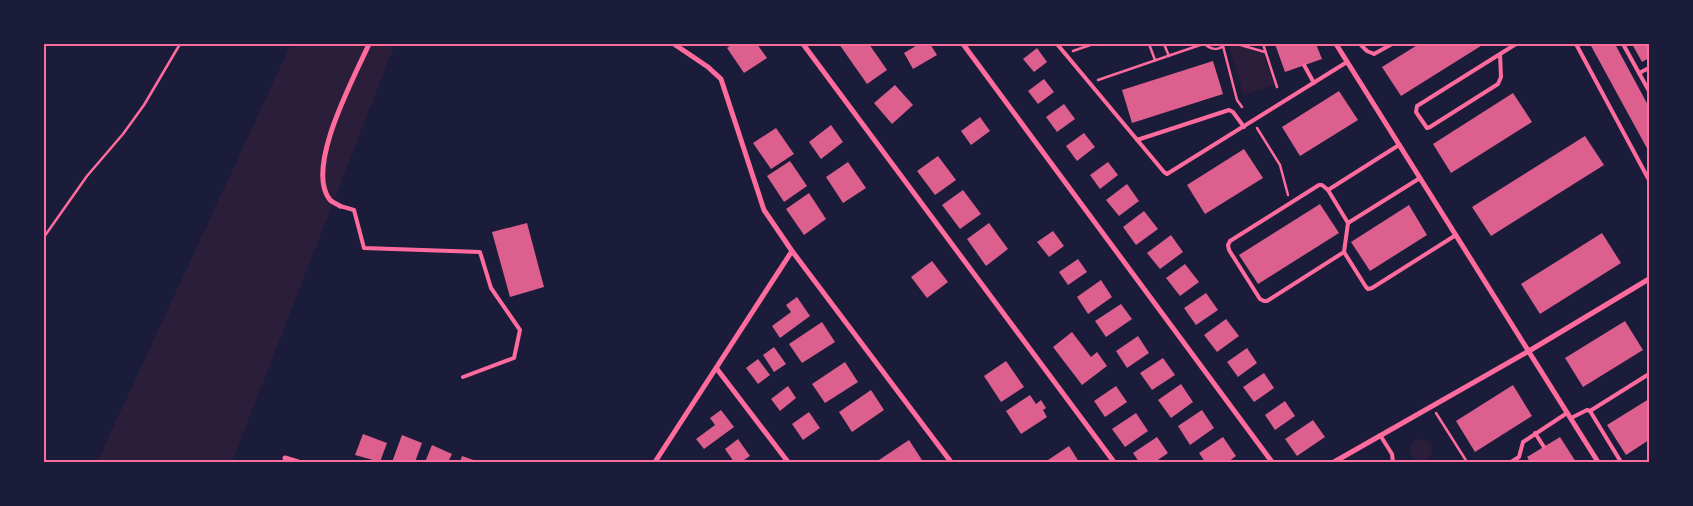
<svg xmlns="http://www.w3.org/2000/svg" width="1693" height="506" font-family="Manrope,sans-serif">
	<rect width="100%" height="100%" fill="#1b1b3a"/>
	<g fill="#2a1e3b">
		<path d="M291,44H395L232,462H97Z"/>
		<path d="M1232,44L1263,53L1274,85L1244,95L1229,48Z"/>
		<circle cx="1421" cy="450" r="11"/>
	</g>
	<g fill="#dd5f8e">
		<path d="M732,44H757L767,58L744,73L727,48Z"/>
		<path d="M839,44H869L887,70L867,84Z"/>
		<path d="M919,44H930L937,55L913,69L904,53Z"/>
		<path d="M1275,44H1316L1322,59L1285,72Z"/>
		<path d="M1419,44H1484L1401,96L1382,67Z"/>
		<path d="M1590,44H1615L1649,107V152Z"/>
		<path d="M1632,44H1649V58L1642,62Z"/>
		<path d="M1037,48L1047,62L1034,72L1023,59Z"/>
		<path d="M1213,61L1223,94L1132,123L1122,90Z"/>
		<path d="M1044,79L1054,92L1038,104L1028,91Z"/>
		<path d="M895,85L913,105L892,124L874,103Z"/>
		<path d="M1339,91L1358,120L1300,156L1282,127Z"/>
		<path d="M1513,93L1532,122L1451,173L1433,144Z"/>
		<path d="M1064,104L1075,119L1057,132L1046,117Z"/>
		<path d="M980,117L990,131L971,145L961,131Z"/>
		<path d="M831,125L843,142L821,159L809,142Z"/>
		<path d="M776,128L794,154L771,169L753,143Z"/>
		<path d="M1084,133L1095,147L1077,161L1066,146Z"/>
		<path d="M1585,136L1604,165L1491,236L1472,207Z"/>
		<path d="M1244,149L1263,178L1205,214L1187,185Z"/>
		<path d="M938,156L956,180L935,195L917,171Z"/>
		<path d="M790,161L807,186L784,202L767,176Z"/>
		<path d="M848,162L866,188L843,203L826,177Z"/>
		<path d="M1108,162L1118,175L1100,189L1090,175Z"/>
		<path d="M1127,184L1139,201L1119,216L1106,200Z"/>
		<path d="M963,190L981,214L960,229L942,205Z"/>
		<path d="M809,193L826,219L804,235L786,209Z"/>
		<path d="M1320,204L1339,233L1258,284L1239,255Z"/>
		<path d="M1409,205L1427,235L1370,271L1351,242Z"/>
		<path d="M1144,211L1158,229L1136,245L1123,227Z"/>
		<path d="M527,223L544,287L510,297L492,232Z"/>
		<path d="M989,223L1008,249L986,266L967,239Z"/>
		<path d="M1053,231L1064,246L1049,257L1037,242Z"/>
		<path d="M1602,233L1621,263L1540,314L1521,284Z"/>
		<path d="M1171,235L1183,252L1160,269L1147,253Z"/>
		<path d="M1078,259L1087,272L1068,285L1059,272Z"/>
		<path d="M932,261L948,282L927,298L911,277Z"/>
		<path d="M1185,264L1199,282L1180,296L1166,278Z"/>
		<path d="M1101,280L1112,297L1088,314L1077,297Z"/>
		<path d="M1206,293L1218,310L1196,325L1184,308Z"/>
		<path d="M797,297L810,316L780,338L772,326L791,312L786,305Z"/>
		<path d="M1121,304L1132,319L1106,337L1095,321Z"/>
		<path d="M1226,319L1239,336L1217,352L1204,335Z"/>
		<path d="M1625,321L1643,350L1583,387L1565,358Z"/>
		<path d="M822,322L835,342L802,363L789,344Z"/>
		<path d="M1072,332L1091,357L1097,352L1107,366L1082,385L1053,347Z"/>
		<path d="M1138,336L1149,353L1127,368L1116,351Z"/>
		<path d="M774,347L786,364L774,372L763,355Z"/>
		<path d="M1247,348L1257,363L1238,377L1227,362Z"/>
		<path d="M1163,358L1175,375L1152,390L1140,373Z"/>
		<path d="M758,359L770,375L758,384L746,368Z"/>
		<path d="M1006,361L1024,387L1001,402L984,376Z"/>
		<path d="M845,362L858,382L825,403L812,384Z"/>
		<path d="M1264,373L1274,388L1254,402L1243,387Z"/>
		<path d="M1181,384L1193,402L1171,418L1158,400Z"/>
		<path d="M1513,385L1532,416L1475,452L1456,421Z"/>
		<path d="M788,386L796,398L780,411L771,399Z"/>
		<path d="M1116,386L1127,402L1105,417L1094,401Z"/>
		<path d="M871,390L884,410L852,432L839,412Z"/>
		<path d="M1030,395L1036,404L1041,400L1046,408L1043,410L1047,417L1021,434L1006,411Z"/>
		<path d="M1649,399V440L1626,455L1607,425Z"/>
		<path d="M1285,401L1295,416L1275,430L1265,415Z"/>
		<path d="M721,410L734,427L704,449L696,439L715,425L710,418Z"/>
		<path d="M1202,410L1214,428L1190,445L1178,426Z"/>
		<path d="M809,412L820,428L803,440L792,424Z"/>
		<path d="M1136,413L1148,431L1125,447L1112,429Z"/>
		<path d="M1313,420L1325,437L1297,456L1285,439Z"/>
		<path d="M363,434L387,443L380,462L355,455Z"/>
		<path d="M402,435L422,443L415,462H392Z"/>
		<path d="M1157,437L1168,453L1155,462H1139L1133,453Z"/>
		<path d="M1223,437L1236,456L1228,462H1205L1199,453Z"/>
		<path d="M1560,437L1576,462H1530L1527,457Z"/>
		<path d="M738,439L750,456L741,462H734L725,449Z"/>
		<path d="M909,440L922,460L918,462H876Z"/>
		<path d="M432,445L452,454L448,462H425Z"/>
		<path d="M1069,446L1079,462H1045Z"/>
		<path d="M462,456L479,462H460Z"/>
	</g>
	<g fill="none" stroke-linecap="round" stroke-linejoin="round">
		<g stroke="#ff6b9d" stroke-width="2.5">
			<path d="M1143,44H1144"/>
			<path d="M1149,44L1155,60"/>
			<path d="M1164,44L1169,56"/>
			<path d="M1205,44C1211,50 1219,51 1225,44"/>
			<path d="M1237,44L1265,52"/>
			<path d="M1263,44L1277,87"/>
			<path d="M1223,46L1237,100L1242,107"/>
			<path d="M1073,51L1093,44"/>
			<path d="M1098,80L1203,44"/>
			<path d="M1257,128L1280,165L1288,195"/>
			<path d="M44,237L87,176L123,134L144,105L180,44"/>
			<path d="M1436,413L1467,462"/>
		</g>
		<g stroke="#ff6b9d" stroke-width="4">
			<path d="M1057,44L1164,172L1167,174L1347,62"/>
			<path d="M1360,44L1367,51L1374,54L1392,44"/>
			<path d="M1576,44L1649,180"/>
			<path d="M1623,44L1639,73"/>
			<path d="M1500,54L1501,77L1498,84L1430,127L1427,128L1416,112L1417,106L1516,44"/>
			<path d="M1304,65L1314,83"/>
			<path d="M1649,68L1639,73L1649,91"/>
			<path d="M1137,140L1229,110L1233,112L1244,127"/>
			<path d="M1399,145L1328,190L1322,185H1319L1230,241L1228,245L1229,250L1260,299L1264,301H1267L1344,252L1366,287L1368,289L1372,288L1456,235"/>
			<path d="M1328,190L1348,223L1420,178"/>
			<path d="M340,206L354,210L364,248L480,252L491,288L520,330L514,358L463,377"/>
			<path d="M1344,252L1348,223"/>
			<path d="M1590,411L1649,374"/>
			<path d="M1571,418L1587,410L1590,411L1621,462"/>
			<path d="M1535,433L1544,447"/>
			<path d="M1380,435L1392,454L1393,462"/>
			<path d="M1511,462L1519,457L1523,442L1567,413"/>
		</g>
		<g stroke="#ff6b9d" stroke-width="5">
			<path d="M674,44L708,67L721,79L764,210L792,251L951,462"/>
			<path d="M803,44L1114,462"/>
			<path d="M963,44L1272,462"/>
			<path d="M1336,44L1598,462"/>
			<path d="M340,206C337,204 332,202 330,200C304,168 355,76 369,44"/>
			<path d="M717,369L788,462"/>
			<path d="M285,458L298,462"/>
			<path d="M655,462L792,251"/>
			<path d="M1334,462L1529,351L1649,279"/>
		</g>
	</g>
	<rect width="1693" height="506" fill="none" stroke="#1b1b3a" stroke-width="90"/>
	<rect x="45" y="45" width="1603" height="416" fill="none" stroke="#ff6b9d" stroke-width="2"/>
</svg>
